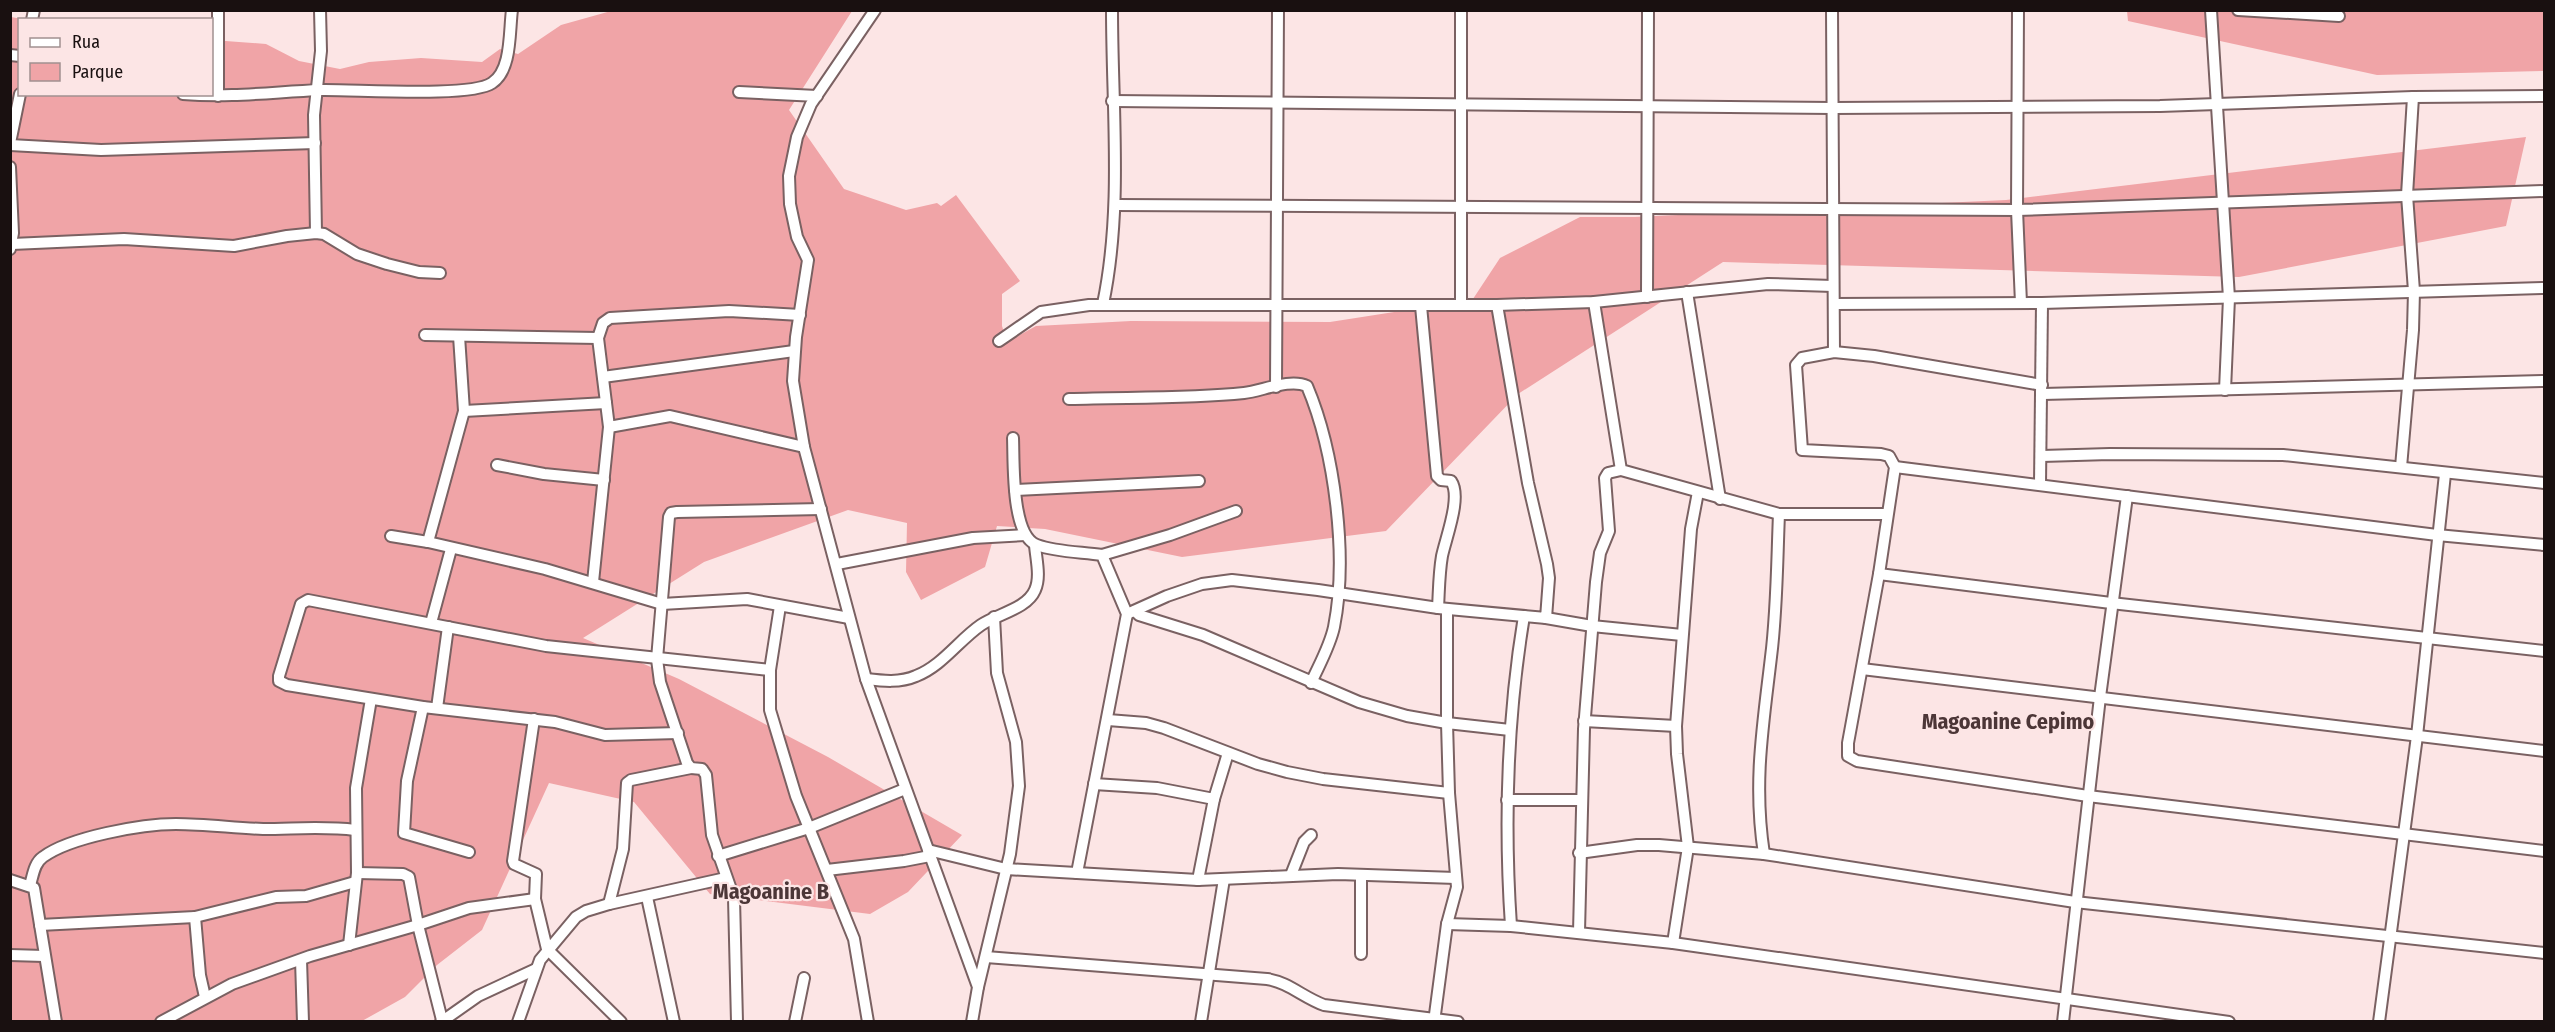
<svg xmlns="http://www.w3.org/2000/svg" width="2555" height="1032" font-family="'Fira Sans Condensed',sans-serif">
	<rect width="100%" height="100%" fill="#fce5e5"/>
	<g fill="#f0a4a7">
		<path d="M611,11H852L789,110L844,189L906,210L937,203L941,206L956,195L1020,281L1002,294V326L1007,342L1036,326L1131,321L1330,322L1439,305H1469L1500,258L1580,217H1635L2006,200L2526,137L2506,226L2239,277L1723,262L1518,394L1386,531L1182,557L1045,529L997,526L985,567L921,600L906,572L907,523L848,510L704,562L583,638L679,679L828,757L962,835L908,892L870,914L710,894L634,802L549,783L482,930L437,965L405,997L362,1021L11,1022V17L22,19L20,20V94H212V40L266,44L299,61L340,69L369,62L421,58L482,62L500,49L518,54L561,25Z"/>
		<path d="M2127,11H2544V71L2377,75L2128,21Z"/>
	</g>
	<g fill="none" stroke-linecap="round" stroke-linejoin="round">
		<defs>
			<g id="street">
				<path d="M875,10L811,104L797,137L789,176L790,204L797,237L808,260L796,337L793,381L804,447L866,679L978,987L972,1022"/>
				<path d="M1461,10V305"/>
				<path d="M1832,10L1834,352"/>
				<path d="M2018,10L2017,210L2021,303"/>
				<path d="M2211,10L2229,298L2225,390"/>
				<path d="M2238,10L2339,16"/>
				<path d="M32,20L34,10"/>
				<path d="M10,55L20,56"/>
				<path d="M739,92L817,96"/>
				<path d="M183,94C231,98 273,92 320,90C353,89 470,98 492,83C512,70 509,32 512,10"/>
				<path d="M218,96V10"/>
				<path d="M1112,101L1833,108L2160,106L2413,97L2544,96"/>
				<path d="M10,143L20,94"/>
				<path d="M10,145L101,150L315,143"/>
				<path d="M10,167L13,233L10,249"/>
				<path d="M1116,205L2017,210L2544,191"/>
				<path d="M316,233L314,115L321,51L320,10"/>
				<path d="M12,244L124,239L234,246L287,236L316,233L324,234L357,254L387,264L419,272L440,273"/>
				<path d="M1687,292L1720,499"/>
				<path d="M1647,297L1648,10"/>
				<path d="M1594,302L1621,470L1779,514H1887"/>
				<path d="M1103,304C1123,208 1112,109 1112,10"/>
				<path d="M1834,304L2042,303L2544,288"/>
				<path d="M1421,306L1437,476L1441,480L1451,481C1462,497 1446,537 1442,556C1439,573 1439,591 1438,608"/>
				<path d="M425,335L598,338"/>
				<path d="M999,341L1041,312L1089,305H1497L1594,302L1768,284L1833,286"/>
				<path d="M603,377L794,351"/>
				<path d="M2042,385L1874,356L1834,352L1802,358L1796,365L1802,450L1881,454L1889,456L1895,467L1879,574L1848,743V756L1857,761L2088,796L2544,851"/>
				<path d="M1276,387L1278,10"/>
				<path d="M2043,394L2544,381"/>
				<path d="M1069,399C1127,397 1186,399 1244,393C1262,391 1290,378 1307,386C1335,452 1348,557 1334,627C1330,646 1319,665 1311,683"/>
				<path d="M464,411L606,403"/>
				<path d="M609,427L670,416L804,447"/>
				<path d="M1013,438C1014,462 1011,536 1037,545C1056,552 1081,552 1102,555L1127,614L1077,873"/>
				<path d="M2042,456L2110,454L2283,455L2544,483"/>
				<path d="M497,465L544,474L604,480"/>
				<path d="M1895,467L2437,535L2544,545"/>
				<path d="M2401,467L2413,330L2414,291L2407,195L2413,97"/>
				<path d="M2040,484L2042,303"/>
				<path d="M1015,490L1199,481"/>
				<path d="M391,536L428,542L545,569L662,604L747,599L849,618"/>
				<path d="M428,542L464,411L459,336"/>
				<path d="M1102,555L1170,535L1236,511"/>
				<path d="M837,564L973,538L1025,535"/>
				<path d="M1879,574L2111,603L2544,651"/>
				<path d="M593,582L609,427L598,338L603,323L610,318L729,311L800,315"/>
				<path d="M780,606L770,670V710L796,796L854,939L868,1022"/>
				<path d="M1135,611L1139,615L1203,635L1359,702L1407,716L1447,723V609"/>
				<path d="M1127,614L1167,596L1202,584L1232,580L1318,590L1438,608L1546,618L1549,578L1547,564L1528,483L1497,305"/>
				<path d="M1546,618L1592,626L1682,635"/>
				<path d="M431,623L451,549"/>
				<path d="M1862,669L2544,751"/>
				<path d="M866,679C883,681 900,683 916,676C942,666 959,640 981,625C997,614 1027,609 1035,590C1041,577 1036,559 1035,545"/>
				<path d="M423,707L407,781L404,833L469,852"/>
				<path d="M437,708L448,627"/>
				<path d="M534,719L513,861L514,864L536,874L535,899L547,949L621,1022"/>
				<path d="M1108,720L1146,723L1164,728L1258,764L1287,772L1323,779L1449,793"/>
				<path d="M1584,721L1676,726"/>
				<path d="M678,733L605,735L555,722L423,707L287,685L279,681V676L301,604L308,600L546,646L770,670"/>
				<path d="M1094,784L1157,788L1214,799L1228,753"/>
				<path d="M1507,800H1581"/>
				<path d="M928,850L1006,869L1198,880L1338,874L1456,878"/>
				<path d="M1579,853L1637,845H1659L1764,854L2075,902L2544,953"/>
				<path d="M1764,854C1753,783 1763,726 1771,657C1777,610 1777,561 1779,514"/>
				<path d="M718,856L809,828L905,789"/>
				<path d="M827,870L904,861L930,856"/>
				<path d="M357,873L403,874L409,877L418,925L442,1020"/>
				<path d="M1291,875L1304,842L1311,835"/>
				<path d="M10,880L34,888L56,1022"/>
				<path d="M1198,880L1214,799"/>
				<path d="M30,885C33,876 34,863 43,857C70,837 142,824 176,824C205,824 234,828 263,829C294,829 324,826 355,830"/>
				<path d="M647,897L674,1022"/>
				<path d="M609,904L623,849L627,783L631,780L691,768"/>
				<path d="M195,917L200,975L205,997"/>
				<path d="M1447,924L1511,926L1673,943L2229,1022"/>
				<path d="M40,925L195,917L276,897L306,896L355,882"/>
				<path d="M1511,926C1504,822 1507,719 1524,616"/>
				<path d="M1579,932L1584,729L1596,582L1600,553L1609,531L1605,478L1608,473L1621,470"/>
				<path d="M1673,943L1688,847L1677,754L1676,726L1691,529L1698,492"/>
				<path d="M349,945L357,873L356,788L371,699"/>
				<path d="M1361,954V875"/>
				<path d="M10,955L44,956"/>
				<path d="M986,957L1267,979C1288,982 1304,998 1324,1005L1458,1022"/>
				<path d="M301,960L303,1022"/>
				<path d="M978,987L1010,854L1019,786L1016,742L997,673L994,617"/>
				<path d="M161,1022L232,984L310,956L418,925L469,908L535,899"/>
				<path d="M441,1022L478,996L536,969"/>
				<path d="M518,1022L540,960L576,917L586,911L609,904L726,878"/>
				<path d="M737,1022L734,898L712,835L706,775L702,769L691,768L687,763L660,682L657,659L669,517L671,513L677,512L821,509"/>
				<path d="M795,1022L804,978"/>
				<path d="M1201,1022L1224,879"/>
				<path d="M1434,1022L1447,924L1457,887L1449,793L1447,723L1510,730"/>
				<path d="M2063,1022L2100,697L2127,496"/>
				<path d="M2379,1022L2417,736L2445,474"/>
			</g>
		</defs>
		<use href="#street" stroke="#7a6162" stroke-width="14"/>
		<use href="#street" stroke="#fff" stroke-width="10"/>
	</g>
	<g text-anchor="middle" stroke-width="4.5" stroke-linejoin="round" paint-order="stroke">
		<g font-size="22" font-weight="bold" fill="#4c3637" stroke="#fce5e5">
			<text x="2008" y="729">Magoanine Cepimo</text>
			<text x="771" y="899">Magoanine B</text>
		</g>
	</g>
	<rect width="2555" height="1032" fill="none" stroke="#191010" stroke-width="24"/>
	<rect x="18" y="18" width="195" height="78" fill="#fce5e5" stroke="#a19090" stroke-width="1.5"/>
	<rect x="30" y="38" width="30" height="9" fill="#ffffff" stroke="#a19090" stroke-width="1.5"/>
	<text x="72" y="48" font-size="18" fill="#191010">Rua</text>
	<rect x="30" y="63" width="30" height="18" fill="#f0a4a7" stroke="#a19090" stroke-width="1.5"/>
	<text x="72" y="78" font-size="18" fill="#191010">Parque</text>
</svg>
